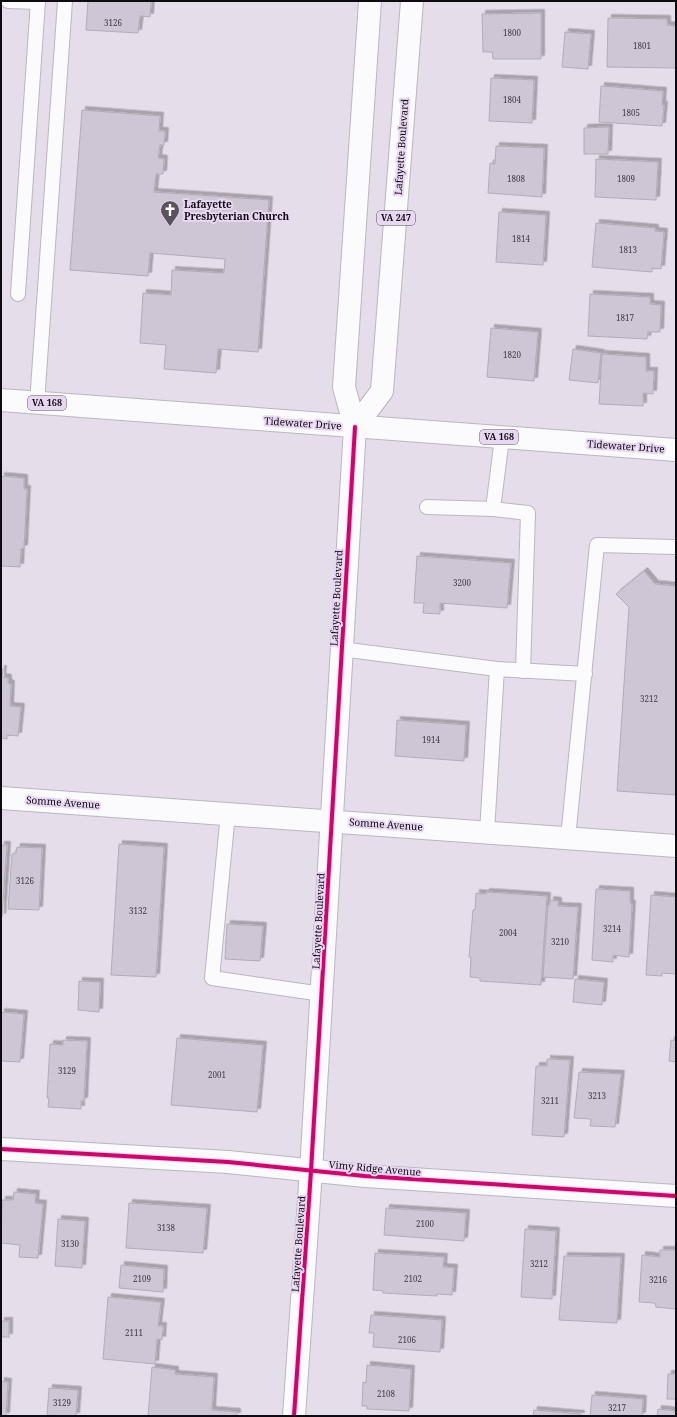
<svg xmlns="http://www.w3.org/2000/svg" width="677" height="1417" font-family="'Noto Serif',serif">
	<defs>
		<filter id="shadow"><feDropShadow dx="3.5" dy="-3.5" stdDeviation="0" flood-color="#0004"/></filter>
	</defs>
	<rect width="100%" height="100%" fill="#e6ddeb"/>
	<g fill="#cec5d5" stroke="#b2acb7" filter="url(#shadow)">
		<path d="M88,1H151L150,17L140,16L138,33L86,30Z"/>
		<path d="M541,13V59H493L492,52H483L482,14Z"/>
		<path d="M608,18L667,19V25L676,26V68L607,67Z"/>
		<path d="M565,32L591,34L588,69L562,67Z"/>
		<path d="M491,78L534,80L532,123L489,121Z"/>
		<path d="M601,86L663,91L662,105H664L662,126L599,122Z"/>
		<path d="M82,110L160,116L159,131H165L164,145H160L158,158L164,159L163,174H156L154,192L269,200L258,352L218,349L216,373L164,369L166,345L140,343L143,293L171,295L172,270L224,273L225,259L150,253L148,276L70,270Z"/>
		<path d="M609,127L608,154H584V128Z"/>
		<path d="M496,146L544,148L542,197L488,193L490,163L495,164Z"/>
		<path d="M596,159L658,162L656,200L595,197Z"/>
		<path d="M499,212L546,215L543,265L496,262Z"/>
		<path d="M596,223L655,228V231L664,232L661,269L652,268V272L592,267Z"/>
		<path d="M590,294L650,297V304L661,305L660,332H648L647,339L588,336Z"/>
		<path d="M491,328L538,332L534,381L487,377Z"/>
		<path d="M573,349L601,353L598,383L569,380Z"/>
		<path d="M602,354L646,357V371H654L653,394L643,393V406L599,404Z"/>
		<path d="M1,476L24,478V489H27L24,548L21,549L20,567L1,566Z"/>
		<path d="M417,556L511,563L507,608L440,603V614L423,613L424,603H414Z"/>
		<path d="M644,571L655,584L676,586V795L617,791L629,607L616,594Z"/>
		<path d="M1,669H3L2,677L8,678V683L11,684L10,706L21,707L18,736L7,735V739L1,738Z"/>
		<path d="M397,720L466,725L464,761L395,756Z"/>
		<path d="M119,844L164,847L156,977L111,975Z"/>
		<path d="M1,845H7L2,917H1Z"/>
		<path d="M17,847L42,848L39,910L8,909L12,854L16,853Z"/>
		<path d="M596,889L630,891V903L632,904L629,957L613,955V962L592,960Z"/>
		<path d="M486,892L547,896L541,985L480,981V978L470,977L471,957H469L473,910H475L476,893L486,894Z"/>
		<path d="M651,895L676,897V974L662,973V976L646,975Z"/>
		<path d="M550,900L558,901V906L578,907L573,979L543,977L548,905H550Z"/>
		<path d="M227,924L263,926L260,961L225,959Z"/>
		<path d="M575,979L604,982L602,1005L573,1002Z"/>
		<path d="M79,981L100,982L99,1012L78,1010Z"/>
		<path d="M1,1012L24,1014L20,1062L1,1061Z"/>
		<path d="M177,1038L263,1045L257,1112L171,1105Z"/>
		<path d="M63,1040L87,1041L84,1101H81V1109L48,1107L49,1098H47L50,1044L63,1045Z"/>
		<path d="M671,1040L676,1041V1062L669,1061Z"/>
		<path d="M547,1059L570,1060L564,1137L532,1135L536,1066H547Z"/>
		<path d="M579,1072L621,1074L615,1127L590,1126L591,1119L574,1118Z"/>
		<path d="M14,1192L36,1194L35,1203L43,1204L38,1258L19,1257L20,1245L1,1243L2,1200H13Z"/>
		<path d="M129,1203L207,1208L203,1253L126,1248Z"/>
		<path d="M386,1208L466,1213L464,1241L384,1235Z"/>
		<path d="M58,1219L85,1221L82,1268L55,1266Z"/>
		<path d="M525,1229L556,1231L552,1299L521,1297Z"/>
		<path d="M660,1250H676V1309L656,1307L655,1303L639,1302L642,1255L660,1257Z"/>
		<path d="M375,1253L444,1257L443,1267L454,1268L452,1295L437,1294V1296L383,1293V1291L373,1290Z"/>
		<path d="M564,1256L621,1257L617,1323L559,1320Z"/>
		<path d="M121,1265L164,1269L163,1292L119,1288Z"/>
		<path d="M108,1297L161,1302L158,1326H163L162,1340L157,1339L155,1364L103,1359Z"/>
		<path d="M371,1315L442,1320L440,1352L373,1347L374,1333H369Z"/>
		<rect x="1" y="1321" width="8" height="16"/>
		<path d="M367,1365L411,1369L409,1411L367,1409V1406H362L363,1382L366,1383Z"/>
		<path d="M152,1367L175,1370V1374L214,1377L212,1410L237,1412V1416H148Z"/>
		<path d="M668,1374H676V1399H667Z"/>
		<path d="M1,1381L8,1382L6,1416H1Z"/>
		<path d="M49,1388L78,1390L76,1416H47Z"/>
		<path d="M592,1395L643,1399L642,1416H590Z"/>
		<path d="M658,1409L676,1411V1416H657Z"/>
		<path d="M534,1410L581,1414V1416H533Z"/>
	</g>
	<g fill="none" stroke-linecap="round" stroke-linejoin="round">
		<defs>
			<g id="lane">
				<path d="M8,1L38,2"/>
				<path d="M18,294L38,1"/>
				<path d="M37,403L65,1"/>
				<path d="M502,438L493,509L528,513L523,671"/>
				<path d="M427,507L493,509"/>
				<path d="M341,649L497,669"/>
				<path d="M228,813L212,978L322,994"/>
				<path d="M487,832L497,669L585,674"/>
				<path d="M568,838L597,545L676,547"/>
			</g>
			<g id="street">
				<path d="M1,798L676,846"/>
				<path d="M1,1149L228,1162L365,1176L676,1196"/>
			</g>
			<g id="primary">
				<path d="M355,427L382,391L412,1"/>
				<path d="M294,1416L311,1171L355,427L344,387L370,1"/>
			</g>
			<path id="highway" d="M1,400L676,450"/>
		</defs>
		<use href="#lane" stroke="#bcb5c0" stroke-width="16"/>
		<use href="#street" stroke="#bcb5c0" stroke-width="24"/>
		<use href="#primary" stroke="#bcb5c0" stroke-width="24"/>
		<use href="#highway" stroke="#bcb5c0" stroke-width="24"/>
		<use href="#lane" stroke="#fbfafc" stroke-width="14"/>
		<use href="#street" stroke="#fbfafc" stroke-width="22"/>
		<use href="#primary" stroke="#fbfafc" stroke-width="22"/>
		<use href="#highway" stroke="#fbfafc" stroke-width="22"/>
		<defs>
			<g id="cycleway">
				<path d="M1,1149L228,1162L365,1176L676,1196"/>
				<path d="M294,1416L311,1171L355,427"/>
			</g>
		</defs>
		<use href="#cycleway" stroke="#e7d7f1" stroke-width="6"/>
		<use href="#cycleway" stroke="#d6006c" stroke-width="4"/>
	</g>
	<defs>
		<symbol id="church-pin" viewBox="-11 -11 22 30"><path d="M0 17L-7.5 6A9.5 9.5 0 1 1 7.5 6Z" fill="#5a535e" stroke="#e7d7f1"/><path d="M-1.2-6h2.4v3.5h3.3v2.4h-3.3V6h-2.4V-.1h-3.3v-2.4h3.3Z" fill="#fff"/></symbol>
	</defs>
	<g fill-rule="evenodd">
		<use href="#church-pin" x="159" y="199" width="22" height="30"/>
	</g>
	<g text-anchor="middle" stroke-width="4" stroke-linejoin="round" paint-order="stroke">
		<g font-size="8" fill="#403944">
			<text x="113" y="26">3126</text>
			<text x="512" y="36">1800</text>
			<text x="642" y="49">1801</text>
			<text x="512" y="103">1804</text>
			<text x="631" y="116">1805</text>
			<text x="516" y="182">1808</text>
			<text x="626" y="182">1809</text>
			<text x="521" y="242">1814</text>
			<text x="628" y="253">1813</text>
			<text x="625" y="321">1817</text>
			<text x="512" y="358">1820</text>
			<text x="462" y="586">3200</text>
			<text x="649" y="702">3212</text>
			<text x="431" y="743">1914</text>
			<text x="25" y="884">3126</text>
			<text x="138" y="914">3132</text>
			<text x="612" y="932">3214</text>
			<text x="508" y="936">2004</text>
			<text x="560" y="945">3210</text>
			<text x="67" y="1074">3129</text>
			<text x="217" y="1078">2001</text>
			<text x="597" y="1099">3213</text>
			<text x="550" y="1104">3211</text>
			<text x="425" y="1227">2100</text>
			<text x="166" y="1231">3138</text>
			<text x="70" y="1247">3130</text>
			<text x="539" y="1267">3212</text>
			<text x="142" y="1282">2109</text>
			<text x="413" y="1282">2102</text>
			<text x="658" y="1283">3216</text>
			<text x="134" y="1336">2111</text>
			<text x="407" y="1343">2106</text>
			<text x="386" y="1397">2108</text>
			<text x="62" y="1406">3129</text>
			<text x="617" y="1411">3217</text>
		</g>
		<g fill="#e7d7f1" stroke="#504755" stroke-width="1">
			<rect x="377" y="211" width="38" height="14" rx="3"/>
			<rect x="28" y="396" width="38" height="14" rx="3"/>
			<rect x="480" y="430" width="38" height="14" rx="3"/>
		</g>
		<g font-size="9" font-weight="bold" fill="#0f0912">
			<text x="396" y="221">VA 247</text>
			<text x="47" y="406">VA 168</text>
			<text x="499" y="440">VA 168</text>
		</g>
		<g font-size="10" fill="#0f0912" stroke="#e7d7f1">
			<text transform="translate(401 147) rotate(-86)" y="4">Lafayette Boulevard</text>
			<text transform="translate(303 423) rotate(4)" y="4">Tidewater Drive</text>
			<text transform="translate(626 446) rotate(4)" y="4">Tidewater Drive</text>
			<text transform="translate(336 598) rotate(-87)" y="4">Lafayette Boulevard</text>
			<text transform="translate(63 802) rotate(4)" y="4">Somme Avenue</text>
			<text transform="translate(386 824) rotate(4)" y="4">Somme Avenue</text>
			<text transform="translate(318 921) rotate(-87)" y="4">Lafayette Boulevard</text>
			<text transform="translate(375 1168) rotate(5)" y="4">Vimy Ridge Avenue</text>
			<text transform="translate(298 1244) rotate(-86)" y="4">Lafayette Boulevard</text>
		</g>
		<g font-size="10" font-weight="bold" fill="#0f0912" stroke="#e7d7f1" text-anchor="start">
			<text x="184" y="208">Lafayette<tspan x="184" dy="12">Presbyterian Church</tspan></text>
		</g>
	</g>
	<rect width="677" height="1417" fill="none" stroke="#0f0912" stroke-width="4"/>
</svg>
